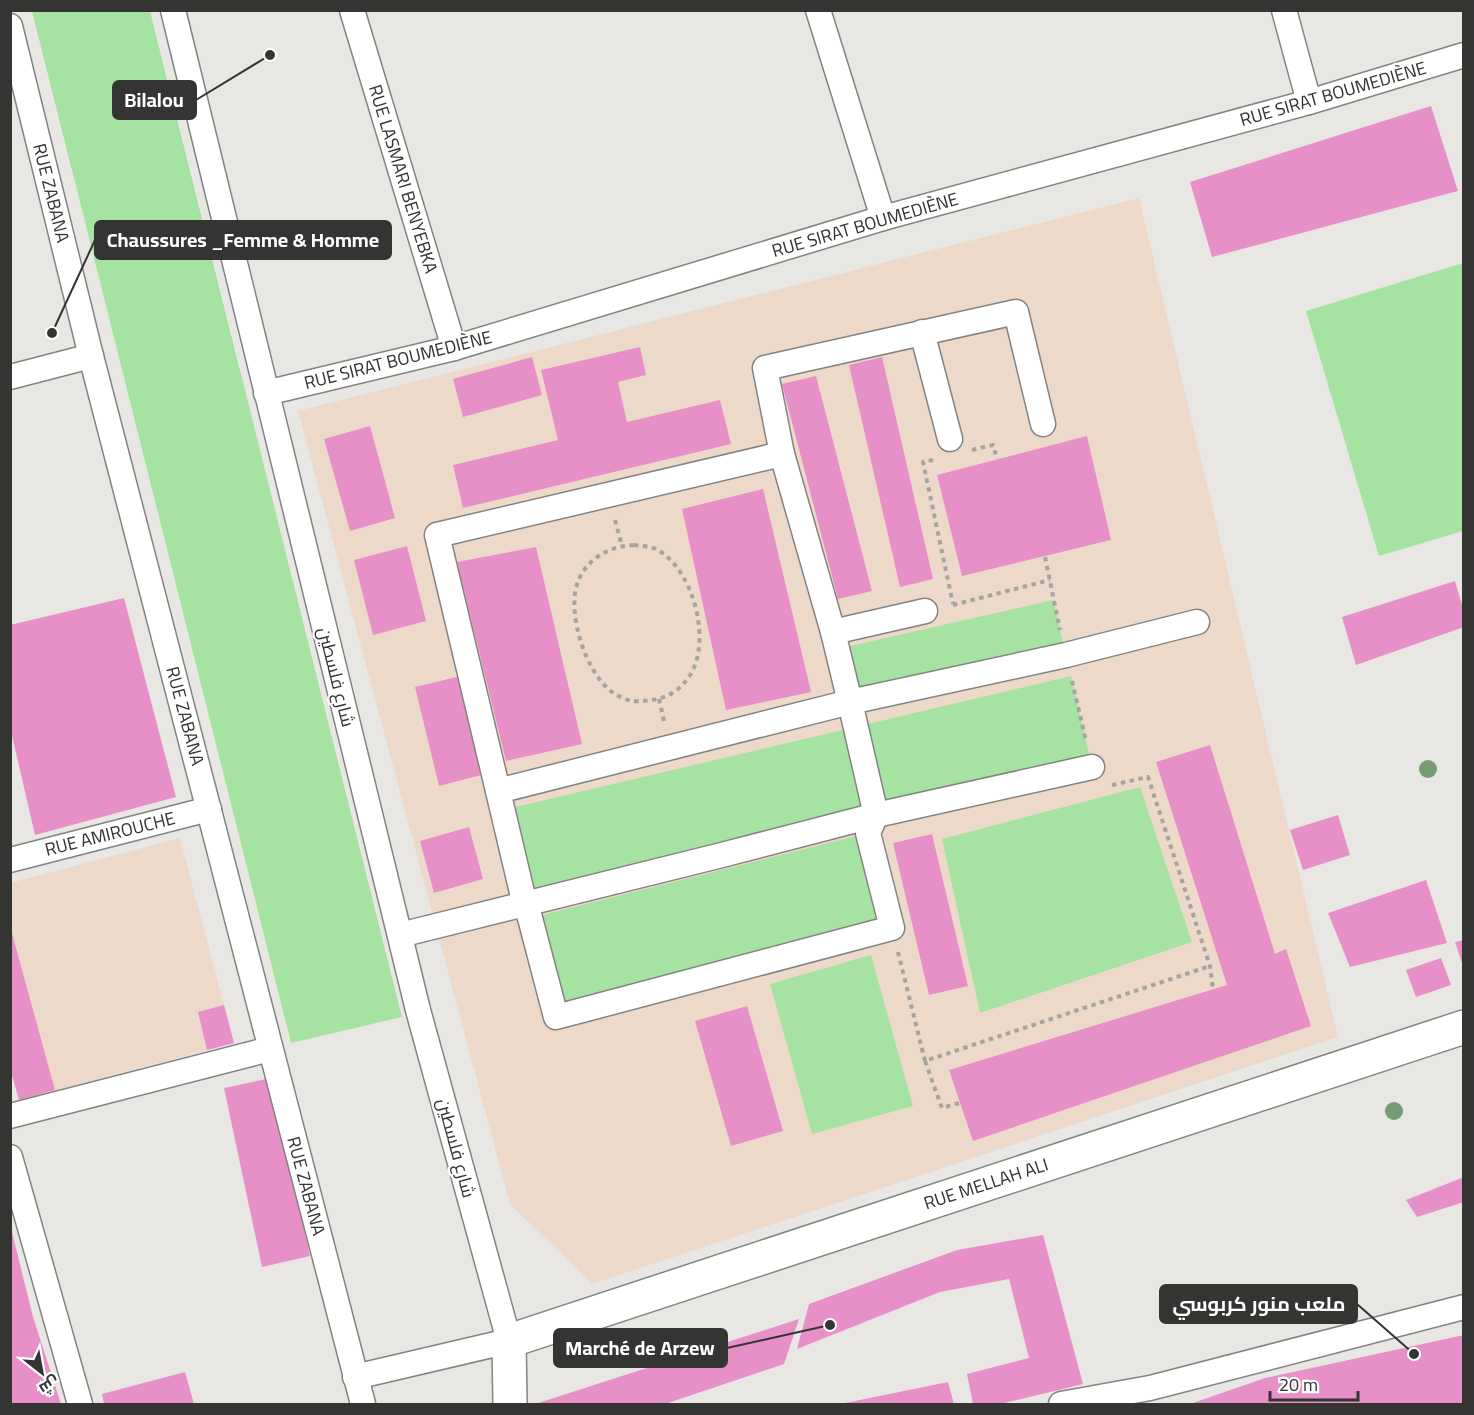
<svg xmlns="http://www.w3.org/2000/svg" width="1474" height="1415" font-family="Georgia,Cairo,serif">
	<rect width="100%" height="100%" fill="#e8e7e4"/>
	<g fill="#edd9ca">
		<path d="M1139,198L1338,1037L592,1284L510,1204L298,411Z"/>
		<path d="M180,838L234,1043L19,1100L10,1068V883Z"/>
	</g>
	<g fill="#a6e3a3">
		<path d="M32,11H150L402,1017L291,1043Z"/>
		<path d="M1463,263V531L1379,556L1306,311Z"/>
		<path d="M1053,600L1066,655L850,702L837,649Z"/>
		<path d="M1071,676L1092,767L525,905L503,810Z"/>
		<path d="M1140,787L1192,942L980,1013L942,839Z"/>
		<path d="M868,833L892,928L556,1017L530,918Z"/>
		<path d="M871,955L913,1106L812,1134L770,984Z"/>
	</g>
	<g fill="#e790c7">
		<path d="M1431,106L1458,191L1212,257L1190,182Z"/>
		<path d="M640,347L646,375L618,382L627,422L720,400L731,444L463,508L453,465L558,440L541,370Z"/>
		<path d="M532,357L542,395L463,417L453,379Z"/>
		<path d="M882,357L933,579L900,587L849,365Z"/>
		<path d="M816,376L872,591L838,599L782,384Z"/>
		<path d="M370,426L395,518L350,531L324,439Z"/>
		<path d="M1087,436L1111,540L962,576L937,475Z"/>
		<path d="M763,489L811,692L726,710L682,509Z"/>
		<path d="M407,546L426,621L373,635L354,560Z"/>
		<path d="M536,547L582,744L506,761L457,562Z"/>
		<path d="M1455,581L1464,612V627L1356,665L1342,617Z"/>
		<path d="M124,598L176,797L35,835L10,727V625Z"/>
		<path d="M465,675L489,773L439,786L415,687Z"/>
		<path d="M1210,745L1275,954L1286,949L1311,1026L973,1141L949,1070L1227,985L1156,762Z"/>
		<path d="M1338,815L1350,855L1303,870L1290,830Z"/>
		<path d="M469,827L483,879L434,893L420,841Z"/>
		<path d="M932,834L968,986L929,995L893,843Z"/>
		<path d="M1426,880L1447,943L1350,967L1328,913Z"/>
		<path d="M10,926L55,1090L19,1100L10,1068Z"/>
		<path d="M1464,940V966H1463L1455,942Z"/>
		<path d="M1441,958L1451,985L1416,997L1406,970Z"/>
		<path d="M224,1005L234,1043L207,1050L198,1012Z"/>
		<path d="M747,1006L783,1131L731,1146L695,1021Z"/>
		<path d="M271,1078L310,1256L262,1267L224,1088Z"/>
		<path d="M1464,1177V1202L1417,1217L1406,1200Z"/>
		<path d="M10,1224L33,1317L61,1404H10Z"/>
		<path d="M1043,1235L1083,1384L1000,1404H973L967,1374L1029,1358L1009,1279L940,1292L797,1349L809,1304L957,1250Z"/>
		<path d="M799,1319L784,1364L665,1404H535Z"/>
		<path d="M1464,1335V1404H1190L1265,1378Z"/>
		<path d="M185,1372L194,1404H104L102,1394Z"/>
		<path d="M948,1382L954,1404H845V1403Z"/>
	</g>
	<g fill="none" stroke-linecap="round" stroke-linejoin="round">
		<defs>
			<g id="street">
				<path d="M173,10L418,1010L509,1341L355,1377"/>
				<path d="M352,10L454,348"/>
				<path d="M818,10L883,218"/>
				<path d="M1284,10L1309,102"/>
				<path d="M10,26L91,356L363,1404"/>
				<path d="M922,332L950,439"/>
				<path d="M10,377L91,356"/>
				<path d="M266,393L454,348L883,218L1309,102L1464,55"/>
				<path d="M1043,424L1016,312L765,368L782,454L833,632L850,702L876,815L868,833L892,928L556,1017L530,918L525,905L498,791L850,702L1066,655L1197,622"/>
				<path d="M833,632L925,611"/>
				<path d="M498,791L437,535L782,454"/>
				<path d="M10,860L209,809"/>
				<path d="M400,935L718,856L876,815L1092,767"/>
				<path d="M10,1116L270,1049"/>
				<path d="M10,1157L80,1404"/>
				<path d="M1061,1404L1150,1388L1464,1307"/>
			</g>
			<path id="secondary" d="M510,1404L509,1341L1464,1027"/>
		</defs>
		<use href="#street" stroke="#848380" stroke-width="27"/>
		<use href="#secondary" stroke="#848380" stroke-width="36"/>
		<g stroke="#a4a4a1" stroke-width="4" stroke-dasharray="4.5 4.5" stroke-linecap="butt">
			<path d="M972,450L993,445L997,459"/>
			<path d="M933,460L923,462L953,604"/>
			<path d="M615,520L622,546"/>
			<path d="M634,545C641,546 649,546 656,549C695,569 715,649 685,682C676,693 663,699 650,700C641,702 631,702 623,698C588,686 564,611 579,579C589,557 611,546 634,545Z"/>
			<path d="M1045,557L1060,630"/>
			<path d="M953,605L1050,580"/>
			<path d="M1072,681L1086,741"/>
			<path d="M659,699L664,721"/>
			<path d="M1112,785L1148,777L1210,966L1213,989"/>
			<path d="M898,952L925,1061"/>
			<path d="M959,1103L942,1108L925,1061L1210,966"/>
		</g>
		<use href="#street" stroke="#fff" stroke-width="24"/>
		<use href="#secondary" stroke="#fff" stroke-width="33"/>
	</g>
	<g fill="#759c75">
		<circle cx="1428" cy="769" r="9"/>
		<circle cx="1394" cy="1111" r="9"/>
	</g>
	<g text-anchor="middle" stroke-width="4.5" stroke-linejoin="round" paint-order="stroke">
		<g font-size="18" fill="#343433" stroke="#fff">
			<text transform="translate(1333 94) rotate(-16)" y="6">RUE SIRAT BOUMEDIÈNE</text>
			<text transform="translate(403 179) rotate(73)" y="6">RUE LASMARI BENYEBKA</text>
			<text transform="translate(51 193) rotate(76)" y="6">RUE ZABANA</text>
			<text transform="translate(865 225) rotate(-16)" y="6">RUE SIRAT BOUMEDIÈNE</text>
			<text transform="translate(398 360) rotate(-14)" y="6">RUE SIRAT BOUMEDIÈNE</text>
			<text transform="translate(336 677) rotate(76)" y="6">شارع فلسطين</text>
			<text transform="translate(185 716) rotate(75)" y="6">RUE ZABANA</text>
			<text transform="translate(110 834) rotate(-14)" y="6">RUE AMIROUCHE</text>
			<text transform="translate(456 1148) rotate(75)" y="6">شارع فلسطين</text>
			<text transform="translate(986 1184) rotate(-18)" y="6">RUE MELLAH ALI</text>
			<text transform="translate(306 1186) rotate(75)" y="6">RUE ZABANA</text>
		</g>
	</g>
	<path fill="none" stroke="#343433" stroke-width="2" d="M270 55L196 100M52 333L95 240M1414 1354L1357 1304M830 1325L727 1348"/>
	<g fill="#343433" stroke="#fff" stroke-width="2">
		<circle cx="270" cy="55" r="6"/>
		<circle cx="52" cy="333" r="6"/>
		<circle cx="1414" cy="1354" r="6"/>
		<circle cx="830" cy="1325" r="6"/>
	</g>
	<g fill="#343433" stroke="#343433" stroke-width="2">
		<rect x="113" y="81" width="83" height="38" rx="6"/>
		<rect x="95" y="221" width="296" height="38" rx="6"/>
		<rect x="1160" y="1285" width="197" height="38" rx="6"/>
		<rect x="554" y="1329" width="173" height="38" rx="6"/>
	</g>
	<g font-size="20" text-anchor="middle" font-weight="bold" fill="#fff">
		<text x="154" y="107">Bilalou</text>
		<text x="243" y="247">Chaussures _Femme &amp; Homme</text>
		<text x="1259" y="1311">ملعب منور كربوسي</text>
		<text x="640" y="1355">Marché de Arzew</text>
	</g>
	<rect width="1474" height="1415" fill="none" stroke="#343433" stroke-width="24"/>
	<g transform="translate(42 1373) rotate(149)" stroke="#ffffff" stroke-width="4.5" paint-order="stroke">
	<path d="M0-4.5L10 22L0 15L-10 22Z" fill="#343433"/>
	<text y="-9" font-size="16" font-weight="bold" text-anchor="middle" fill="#343433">ش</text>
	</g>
	<path d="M1270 1391v9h88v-9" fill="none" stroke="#343433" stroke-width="3"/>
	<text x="1279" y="1391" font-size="18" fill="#343433" stroke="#ffffff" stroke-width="4.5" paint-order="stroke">20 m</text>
</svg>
